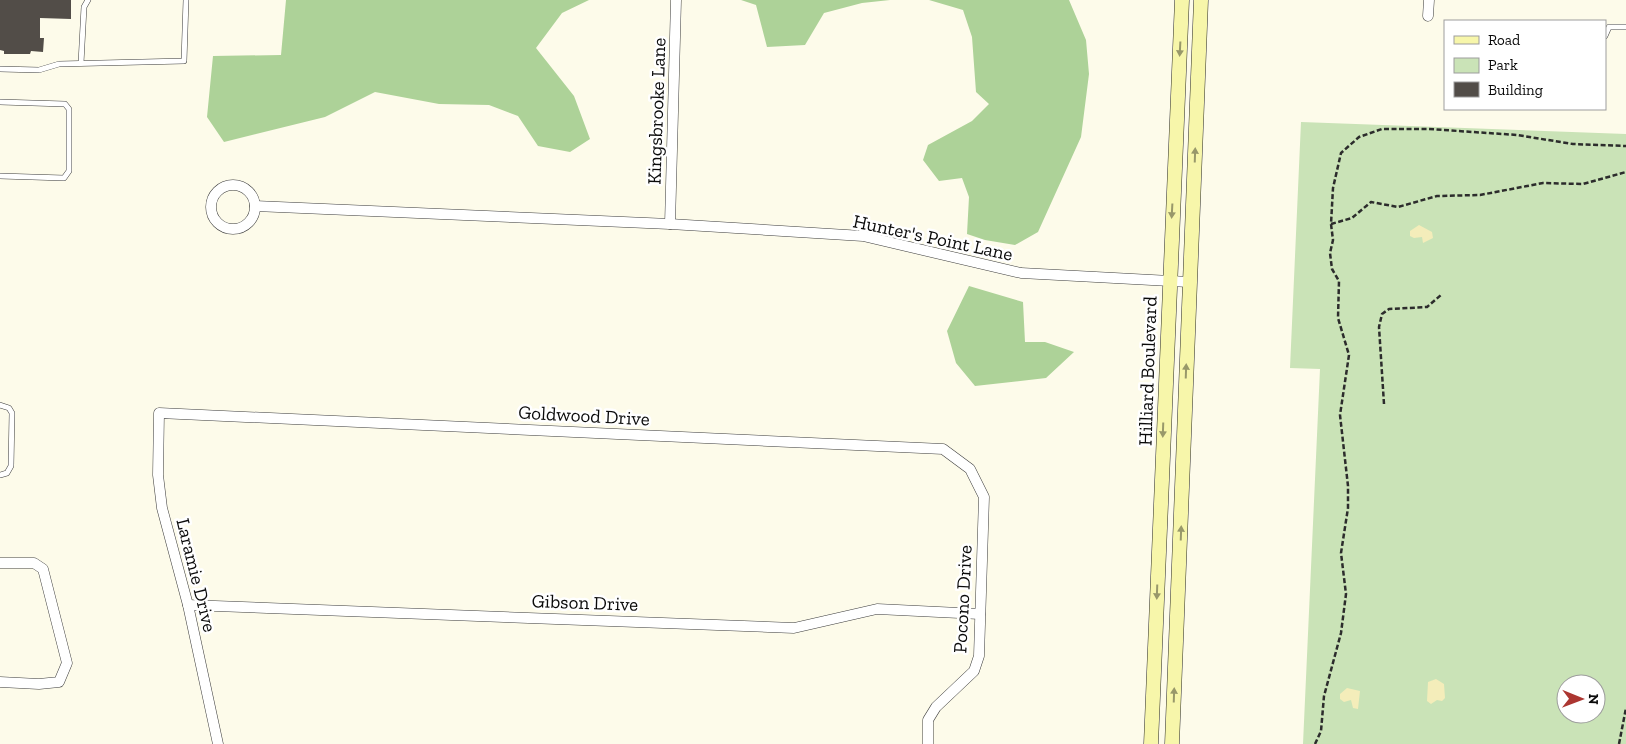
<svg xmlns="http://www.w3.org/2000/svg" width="1626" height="744" font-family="'Zilla Slab',serif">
	<rect width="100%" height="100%" fill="#fdfbea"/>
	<path fill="#cae3b7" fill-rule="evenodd" d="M1301,122L1626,134V744H1303L1320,369L1290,368ZM1566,684H1596V714H1566Z"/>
	<g fill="#add298">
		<path d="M286,0H589L562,13L536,48L574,96L590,139L570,152L538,146L518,116L489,105L439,104L375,92L325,117L224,142L207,117L213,56L281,55Z"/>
		<path d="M741,0H890L862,3L824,13L805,45L767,47L756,5Z"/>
		<path d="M929,0H1069L1086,40L1089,74L1081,137L1038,232L1015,245L985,240L967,234L969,197L962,178L939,181L923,160L928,145L972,121L989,104L976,92L972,37L963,10Z"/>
		<path d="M969,286L1023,302L1025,342H1045L1074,352L1046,378L975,386L956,363L947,331Z"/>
	</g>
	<g fill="#f4edba">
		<path d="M1419,225L1432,232L1433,238L1423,243L1422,237L1414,238L1410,236V231Z"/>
		<path d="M1436,679L1444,684L1445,698L1442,701L1437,700L1431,704L1427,701L1428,682Z"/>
		<path d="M1347,688L1360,691L1358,709L1353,708L1351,700L1344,702L1340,699V694Z"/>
	</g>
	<path fill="#524d48" d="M0,0H71V19L40,18V38H44L43,52L31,51L30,54H4V51L0,50Z"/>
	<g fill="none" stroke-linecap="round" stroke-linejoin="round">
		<defs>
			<g id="service">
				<path d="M1605,36L1609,27H1626"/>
				<path d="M81,63L84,7L88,0"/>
				<path d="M0,69L39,70L59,64L184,61L186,0"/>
				<path d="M0,102L65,104L69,109V171L64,178L0,176"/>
				<path d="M0,405L9,408L12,413L11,466L7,473L0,475"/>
			</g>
			<g id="minor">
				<path d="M1428,16L1429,0"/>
				<circle cx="233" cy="207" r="22"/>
				<path d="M255,206L670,224L863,236L1021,273L1189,282"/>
				<path d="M670,224L676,0"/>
				<path d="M0,563H34L43,569L67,663L59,682L39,684L0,682"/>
				<path d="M188,605L794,628L877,609L980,614"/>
				<path d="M218,744L188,605L162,508L158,475L159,413L943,449L970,469L984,497L979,656L974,671L936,707L928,720V744"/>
			</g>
			<g id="secondary">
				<path d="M1151,744L1182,0"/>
				<path d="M1172,744L1201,0"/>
			</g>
		</defs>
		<use href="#service" stroke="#3d3d3d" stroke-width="6"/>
		<use href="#minor" stroke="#3d3d3d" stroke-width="11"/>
		<use href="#secondary" stroke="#2c2c2c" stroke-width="15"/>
		<g stroke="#2c2c2c" stroke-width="2.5" stroke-dasharray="5 2.5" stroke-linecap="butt">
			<path d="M1331,224L1352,218L1371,202L1398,207L1437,196L1480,195L1543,183L1583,184L1626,172"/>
			<path d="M1384,404L1379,327L1382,314L1389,309L1427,307L1441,295"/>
			<path d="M1315,744L1321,731L1324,696L1341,633L1346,594L1341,553L1348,508V486L1340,415L1349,355L1338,318L1339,281L1332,269L1330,253L1333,240L1331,224L1333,188L1341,153L1359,137L1382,129H1429L1517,135L1573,144L1626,146"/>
			<path d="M1619,744L1626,708"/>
		</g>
		<use href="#service" stroke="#fff" stroke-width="5"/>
		<use href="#minor" stroke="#fff" stroke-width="10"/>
		<use href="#secondary" stroke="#f7f6aa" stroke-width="14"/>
	</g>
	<defs><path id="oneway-solid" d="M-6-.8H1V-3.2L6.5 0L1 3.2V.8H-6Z" transform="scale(1.25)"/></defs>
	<g fill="#98986a">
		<use href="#oneway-solid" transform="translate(1180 49) rotate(93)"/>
		<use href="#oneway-solid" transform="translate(1195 155) rotate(-88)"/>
		<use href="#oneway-solid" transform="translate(1172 211) rotate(93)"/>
		<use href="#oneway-solid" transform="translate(1186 371) rotate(-88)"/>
		<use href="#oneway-solid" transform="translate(1163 430) rotate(92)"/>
		<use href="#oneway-solid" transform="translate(1181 533) rotate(-88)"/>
		<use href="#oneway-solid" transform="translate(1157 592) rotate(92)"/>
		<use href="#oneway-solid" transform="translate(1174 695) rotate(-88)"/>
	</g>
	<g text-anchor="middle" stroke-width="5" stroke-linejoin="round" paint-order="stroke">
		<g font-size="19" fill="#0a0a0a" stroke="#fff">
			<text transform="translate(656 111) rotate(-88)" y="7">Kingsbrooke Lane</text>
			<text transform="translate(933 237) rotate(12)" y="7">Hunter's Point Lane</text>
			<text transform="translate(1147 371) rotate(-88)" y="7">Hilliard Boulevard</text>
			<text transform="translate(584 415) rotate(3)" y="7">Goldwood Drive</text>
			<text transform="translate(197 575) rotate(76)" y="7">Laramie Drive</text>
			<text transform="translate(962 599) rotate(-87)" y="7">Pocono Drive</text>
			<text transform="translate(585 602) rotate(2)" y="7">Gibson Drive</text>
		</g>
	</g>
	<rect x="1444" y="20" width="162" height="90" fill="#ffffff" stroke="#9d9d9d"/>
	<rect x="1454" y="36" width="25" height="8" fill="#f7f6aa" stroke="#9d9d9d"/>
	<text x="1488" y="45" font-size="15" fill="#0a0a0a">Road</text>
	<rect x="1454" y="58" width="25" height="15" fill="#cae3b7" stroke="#9d9d9d"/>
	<text x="1488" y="70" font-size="15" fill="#0a0a0a">Park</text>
	<rect x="1454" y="82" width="25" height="15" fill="#524d48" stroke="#9d9d9d"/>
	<text x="1488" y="95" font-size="15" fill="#0a0a0a">Building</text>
	<g transform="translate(1581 699) rotate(91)"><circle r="24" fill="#ffffff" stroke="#9d9d9d"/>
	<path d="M0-4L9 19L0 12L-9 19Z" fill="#ac3631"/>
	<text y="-8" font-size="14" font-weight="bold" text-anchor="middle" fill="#0a0a0a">N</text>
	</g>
</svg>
